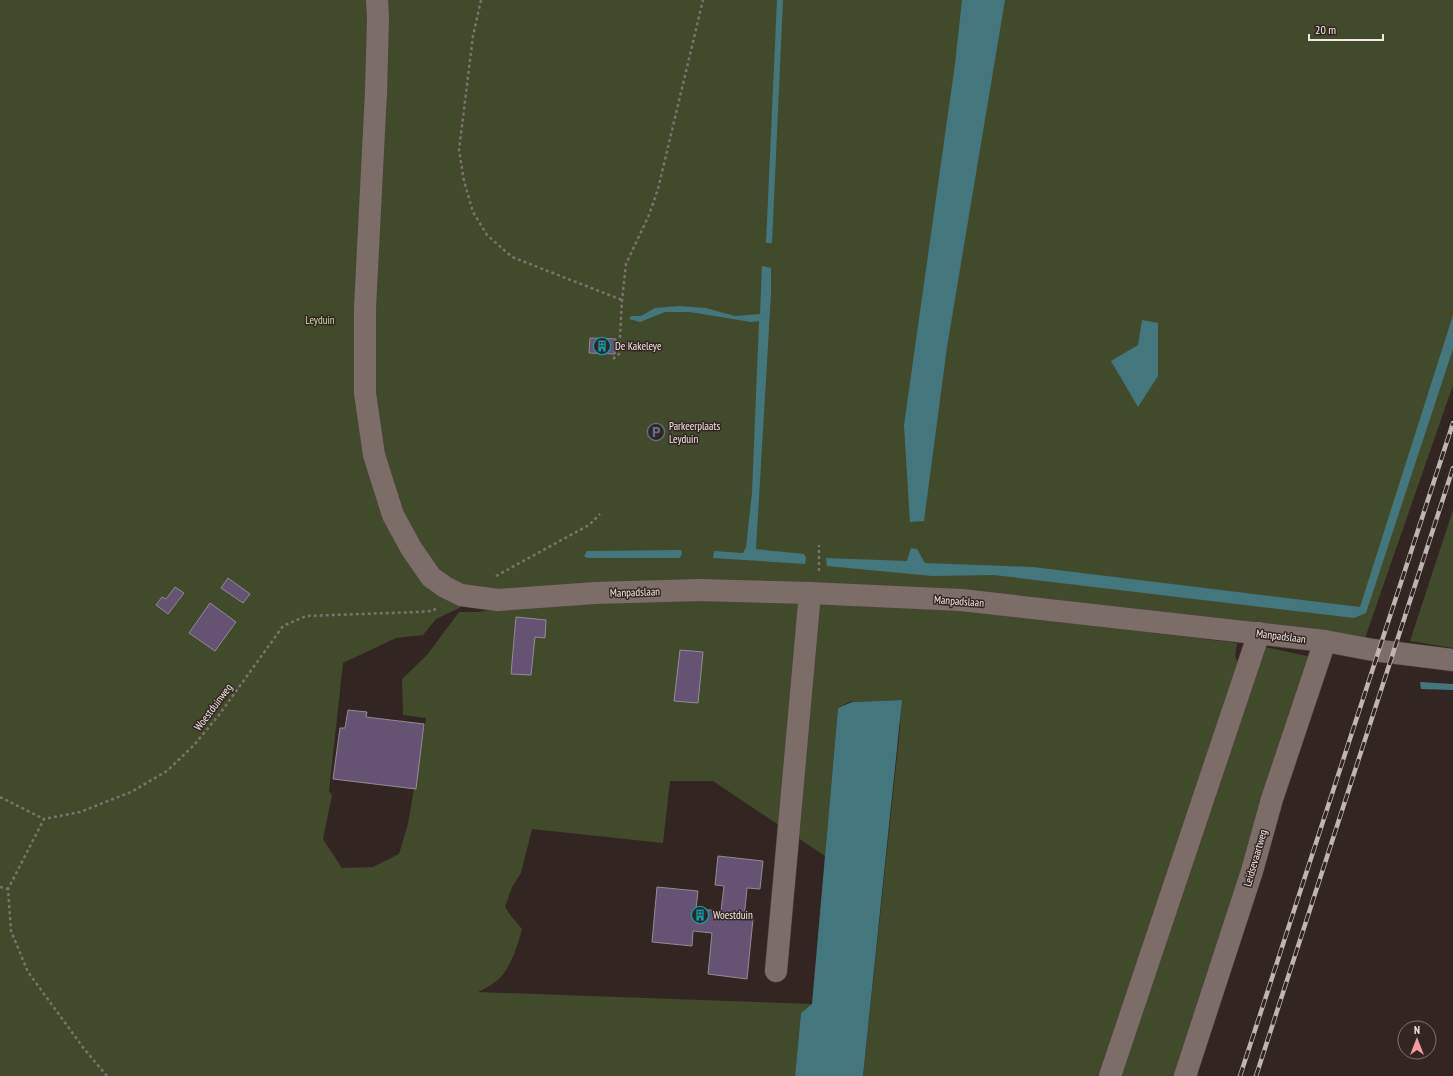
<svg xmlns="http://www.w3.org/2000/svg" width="1453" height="1076" font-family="'PT Sans Narrow',sans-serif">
	<rect width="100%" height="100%" fill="#332622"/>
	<g fill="#424a2c">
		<path d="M0,0H1453V385L1365,638L1293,631L1201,618L1064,605L926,588L786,582L707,581L495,591L436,619L423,635L396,638L343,663L329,791L332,795L323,839L342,868L373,867L399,854L408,824L426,718L403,715L402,679L427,655L459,612H478L512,606L625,600L790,601L967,610L1237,643L1235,656L1238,664L1246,643L1312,657L1174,1076H863L900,728L901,700L852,702L851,701L838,708L825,856L713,781H670L663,843L532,829L521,873L512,887L505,907L511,916L522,929C518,945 509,973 495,982C490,986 484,989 478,992L812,1004L801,1013L795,1076H0Z"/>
		<path d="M1453,510V648L1410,641Z"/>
	</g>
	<g fill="#44767d">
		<path d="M777,0H783L772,243H766Z"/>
		<path d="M962,0H1005L947,347L924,521L910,522L904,425L955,64Z"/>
		<path d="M762,266L771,268V294L756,549L804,554L806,558L805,564L713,558L714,551L743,553L746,547L752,493L759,321L751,322L690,312H665L640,322L629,319L631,316H641L655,308L679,306L706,308L735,316L760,314Z"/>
		<path d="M1453,315V349L1366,613L1354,618L994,575L932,576L827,566L826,558L907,561L911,548L917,549L925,563L1033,567L1360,607Z"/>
		<path d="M1142,320L1158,323V376L1138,407L1111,361L1138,345Z"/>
		<path d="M681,550L682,554L680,558H587L584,556L587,551Z"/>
		<path d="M1420,682L1453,684V690L1421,689Z"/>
		<path d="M902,700L863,1076H795L801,1013L812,1004L838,708L852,702Z"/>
	</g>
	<g fill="#665373" stroke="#938b98">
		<path d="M590,338L616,339L615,354L589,353Z"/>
		<path d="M228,578L250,594L243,603L221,588Z"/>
		<path d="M175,587L184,593L168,614L156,605L162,597L166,599Z"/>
		<path d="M210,603L236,622L215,651L189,633Z"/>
		<path d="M516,617L546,620L545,638L535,637L531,675L511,674Z"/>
		<path d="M680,650L703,652L698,703L674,701Z"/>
		<path d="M348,710L367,712L366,717L424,724L416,789L333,779L340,728H345Z"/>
		<path d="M718,856L763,861L760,889L747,888L744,919H753L747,979L708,974L712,933L693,931L692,946L652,942L657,887L698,891L696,909L721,911L724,886L715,885Z"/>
	</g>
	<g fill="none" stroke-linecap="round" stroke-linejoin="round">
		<defs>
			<g id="minor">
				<path d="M377,0L378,18L376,92L365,308V393L374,455L393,515L411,548L431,577L445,587L461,595L498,600L595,593L699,590L810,593L961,600L1325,641L1373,650L1453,660"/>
				<path d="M776,971L810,593"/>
				<path d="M1110,1076L1259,633"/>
				<path d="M1185,1076L1252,871L1272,799L1325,641"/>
			</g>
		</defs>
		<use href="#minor" stroke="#4e433f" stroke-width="23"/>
		<g stroke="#7d726e" stroke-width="2.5" stroke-dasharray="3 3" stroke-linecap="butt">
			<path d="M481,0L473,36L459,150L464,181L473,212L487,235L512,257L622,300"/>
			<path d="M613,359L619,354L622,300L626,264L649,215L658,189L703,0"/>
			<path d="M819,571V545"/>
			<path d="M496,576L589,525L600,514"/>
			<path d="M0,797L44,819"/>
			<path d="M0,887L8,889"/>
			<path d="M107,1076L85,1050L28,972L11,931L8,889L44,819L80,812L131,792L167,771L194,745L219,715L283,626L306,616L418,612L431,611L436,609"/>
		</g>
		<use href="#minor" stroke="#7c6d68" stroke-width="22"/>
		<defs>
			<g id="rail">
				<path d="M1240,1076L1453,423"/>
				<path d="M1256,1076L1453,468"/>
			</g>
		</defs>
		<use href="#rail" stroke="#bfb5b2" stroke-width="4.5"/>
		<use href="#rail" stroke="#332622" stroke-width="3" stroke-dasharray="9" stroke-linecap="butt"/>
	</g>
	<defs>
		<symbol id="building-ring" viewBox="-11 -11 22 22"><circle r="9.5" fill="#332622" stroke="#0f9aa8" stroke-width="1.5"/><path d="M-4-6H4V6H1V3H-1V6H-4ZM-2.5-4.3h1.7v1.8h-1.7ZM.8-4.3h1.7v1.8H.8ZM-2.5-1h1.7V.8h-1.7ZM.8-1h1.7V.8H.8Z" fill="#0f9aa8"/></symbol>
		<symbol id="parking-ring" viewBox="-11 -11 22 22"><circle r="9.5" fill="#332622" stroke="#5c6f8a" stroke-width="1.5"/><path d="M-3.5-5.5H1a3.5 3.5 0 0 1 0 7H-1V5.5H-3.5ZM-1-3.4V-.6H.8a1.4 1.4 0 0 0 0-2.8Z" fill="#5c6f8a"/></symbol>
	</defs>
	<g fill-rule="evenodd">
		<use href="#building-ring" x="592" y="336" width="20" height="20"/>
		<use href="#parking-ring" x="646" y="422" width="20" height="20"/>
		<use href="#building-ring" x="690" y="905" width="20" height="20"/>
	</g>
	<g text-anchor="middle" stroke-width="3" stroke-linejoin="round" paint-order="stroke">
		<g font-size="11" fill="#cdde9f" stroke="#332622">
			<text x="320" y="324">Leyduin</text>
		</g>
		<g font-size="11" fill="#f1e8e5" stroke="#332622" text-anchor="start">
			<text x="615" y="350">De Kakeleye</text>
			<text x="669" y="430">Parkeerplaats<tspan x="669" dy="13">Leyduin</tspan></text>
			<text x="713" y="919">Woestduin</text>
		</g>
		<g font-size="11" fill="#f1e8e5" stroke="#332622">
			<text transform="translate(635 592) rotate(-2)" y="4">Manpadslaan</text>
			<text transform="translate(959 601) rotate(4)" y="4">Manpadslaan</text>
			<text transform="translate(1281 636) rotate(7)" y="4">Manpadslaan</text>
			<text transform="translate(213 707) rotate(-53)" y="4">Woestduinweg</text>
			<text transform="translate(1255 858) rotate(-74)" y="4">Leidsevaartweg</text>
		</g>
	</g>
	<g transform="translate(1417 1040)"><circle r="19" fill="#332622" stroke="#7f7470"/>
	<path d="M0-3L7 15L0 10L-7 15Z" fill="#f49aa0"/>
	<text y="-6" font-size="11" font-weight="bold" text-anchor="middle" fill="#f1e8e5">N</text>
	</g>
	<path d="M1309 34v6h74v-6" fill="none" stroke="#f1e8e5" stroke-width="2"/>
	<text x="1315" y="34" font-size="12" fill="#f1e8e5" stroke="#332622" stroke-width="3" paint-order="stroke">20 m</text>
</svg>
